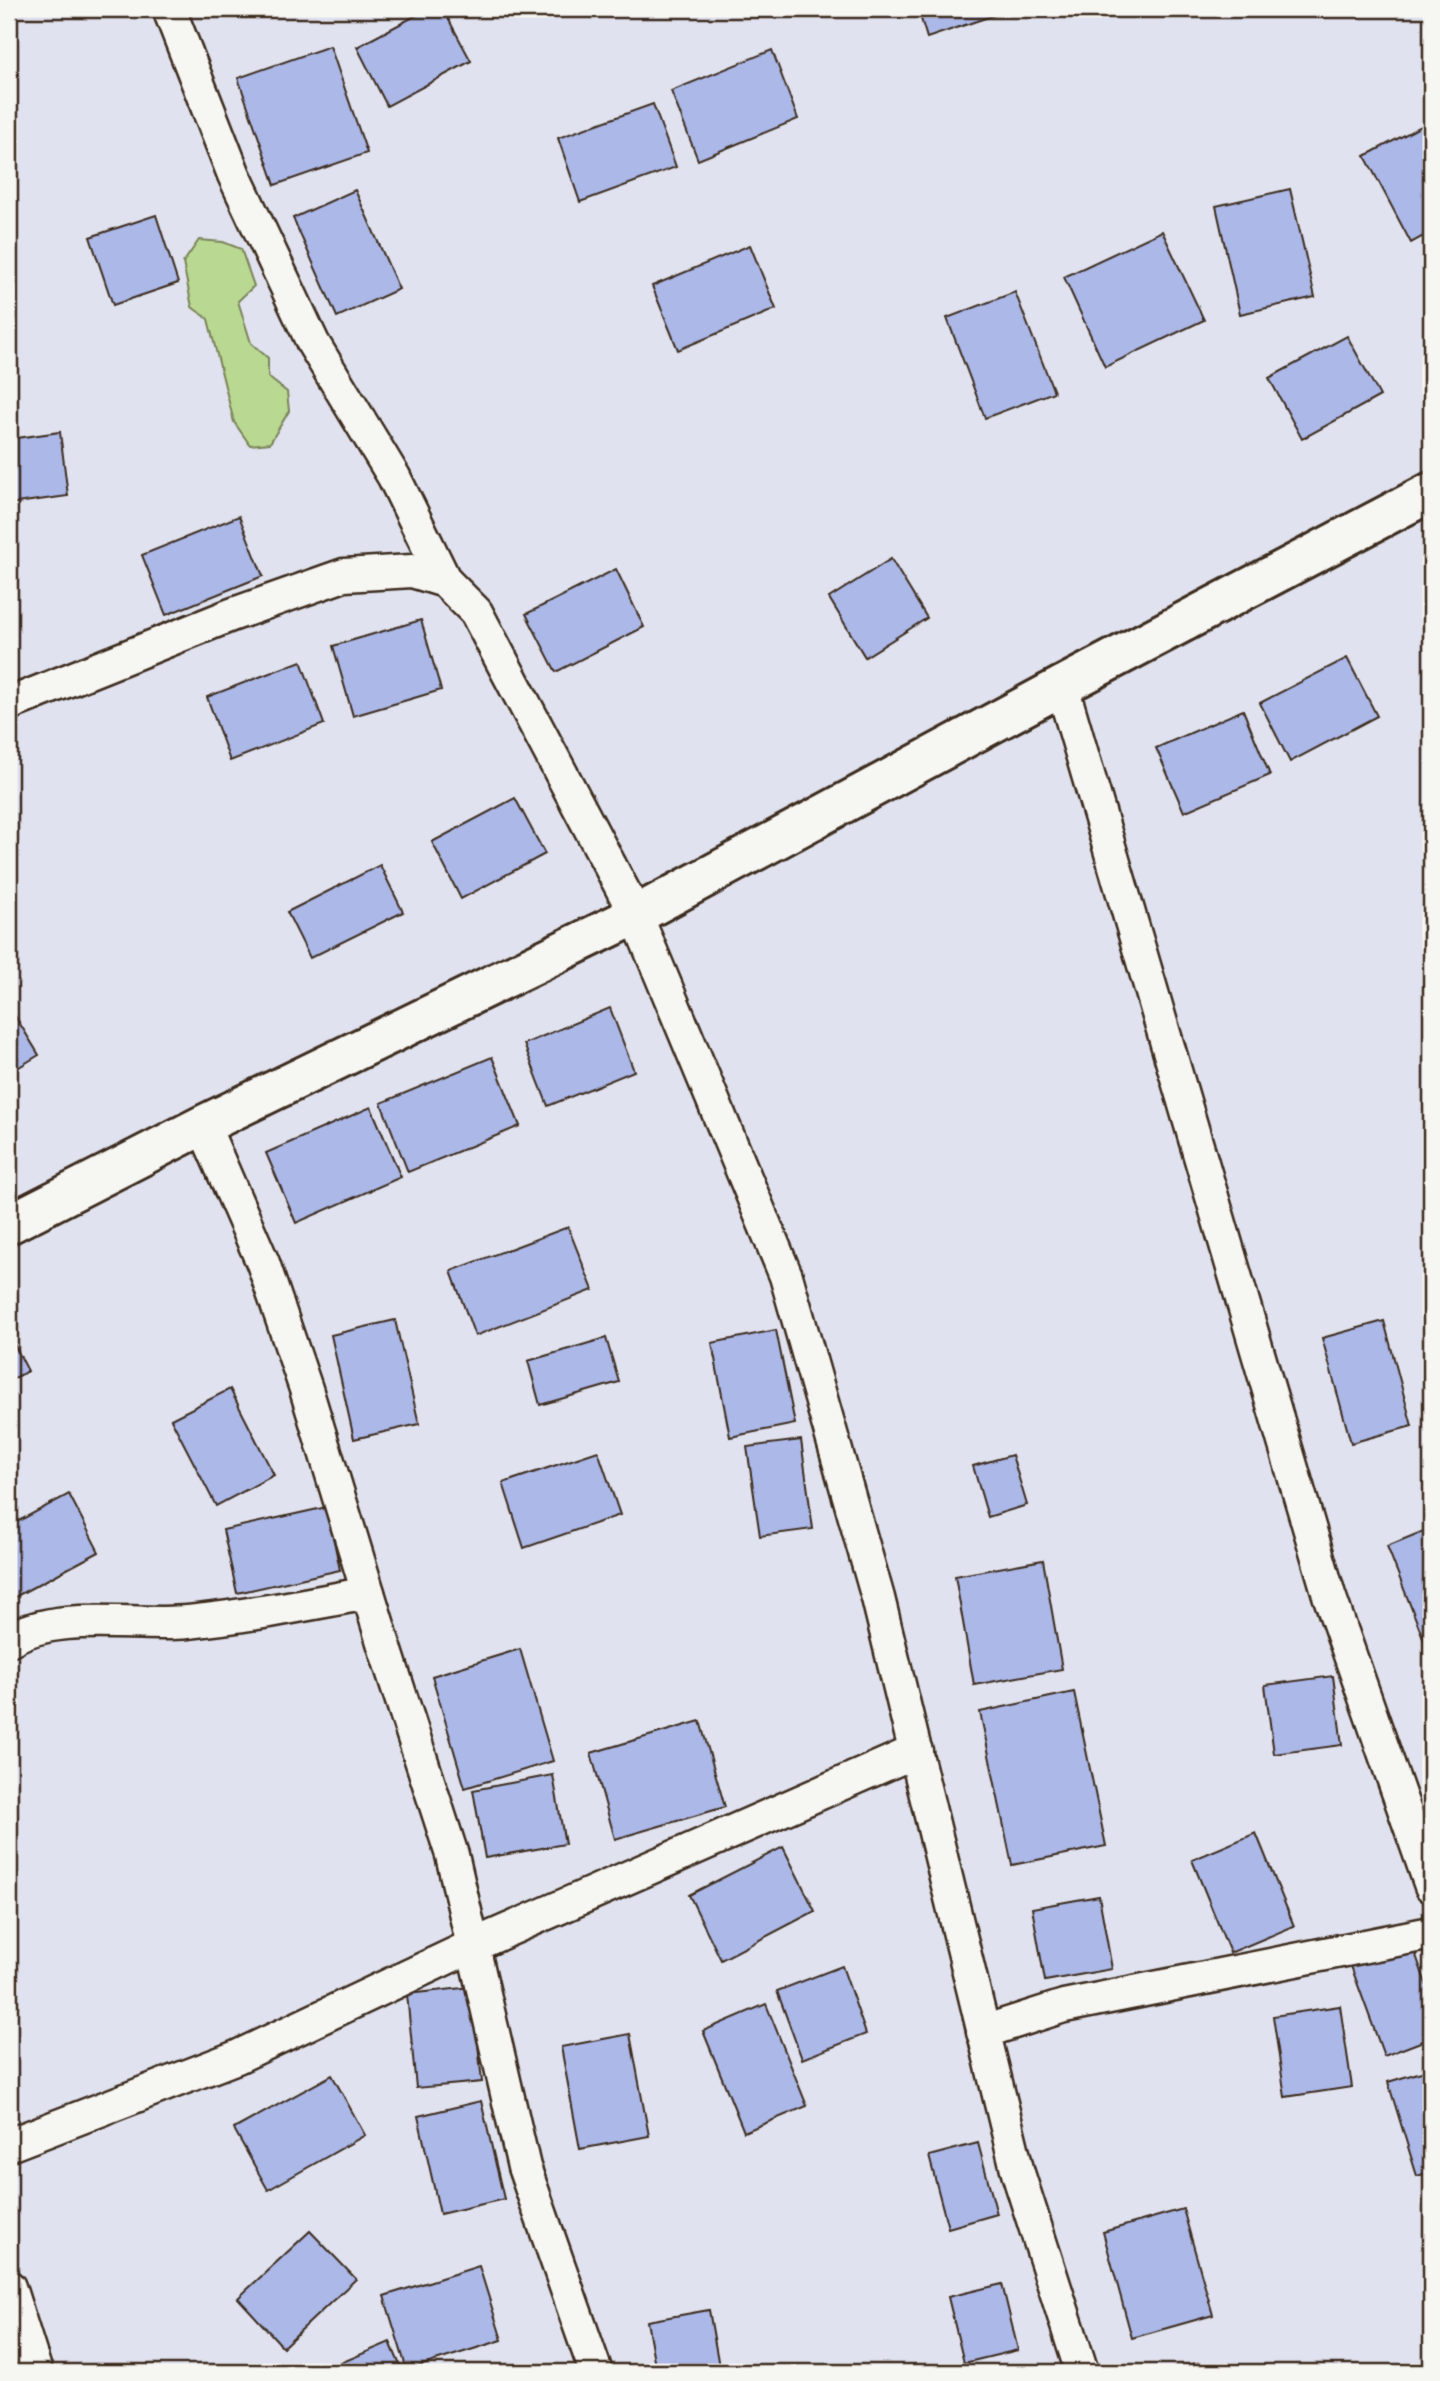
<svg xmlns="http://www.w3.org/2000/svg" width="1440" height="2381" font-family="Sriracha,sans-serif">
	<rect width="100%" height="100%" fill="#e0e3ef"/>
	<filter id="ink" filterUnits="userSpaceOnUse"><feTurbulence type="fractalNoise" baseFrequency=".0143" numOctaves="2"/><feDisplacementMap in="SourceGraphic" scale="14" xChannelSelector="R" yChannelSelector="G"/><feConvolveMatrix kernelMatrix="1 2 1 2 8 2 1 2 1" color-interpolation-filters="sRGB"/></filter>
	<g filter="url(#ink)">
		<path fill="#b9d993" stroke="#7a8258" stroke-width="2" d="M199,240L223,242L241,249L254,286L238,301L251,343L268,358V377L287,392L289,411L270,443L250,445L234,422L208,319L192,307L183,263Z"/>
		<g fill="#abb8e8" stroke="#3b2a1e" stroke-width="2">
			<path d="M428,9H443L471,61L387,106L357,47Z"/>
			<path d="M918,9H1012L927,38Z"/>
			<path d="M330,46L367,153L275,185L238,78Z"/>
			<path d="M772,50L798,119L698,160L671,91Z"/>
			<path d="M653,104L676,167L580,202L558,138Z"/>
			<path d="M1425,124L1431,136V232L1411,243L1365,156Z"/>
			<path d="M1290,189L1315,297L1240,314L1216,206Z"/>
			<path d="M355,190L399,289L337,317L293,218Z"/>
			<path d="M156,215L178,283L113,305L90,237Z"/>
			<path d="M1162,231L1204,320L1105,367L1064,277Z"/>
			<path d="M750,245L776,309L678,350L652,286Z"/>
			<path d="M1015,292L1054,392L985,418L947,318Z"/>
			<path d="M1347,336L1380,396L1302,439L1269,378Z"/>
			<path d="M60,432L68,496L9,504V439Z"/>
			<path d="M239,516L263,576L166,615L142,555Z"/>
			<path d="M891,559L927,618L865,657L829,598Z"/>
			<path d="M616,569L644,627L556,672L526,614Z"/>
			<path d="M421,620L441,690L353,716L333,646Z"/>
			<path d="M1347,658L1377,716L1290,762L1260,703Z"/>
			<path d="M301,661L324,724L230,761L207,697Z"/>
			<path d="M1243,710L1270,775L1184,812L1156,748Z"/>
			<path d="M515,798L545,854L461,899L432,842Z"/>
			<path d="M380,865L403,912L310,958L287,912Z"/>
			<path d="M9,1006L39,1055L9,1073Z"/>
			<path d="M610,1008L634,1071L548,1106L524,1044Z"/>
			<path d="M492,1057L520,1126L408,1172L381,1103Z"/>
			<path d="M371,1107L401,1177L296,1223L266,1153Z"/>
			<path d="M568,1227L593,1290L475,1336L451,1271Z"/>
			<path d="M395,1320L419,1424L354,1439L331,1335Z"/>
			<path d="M1384,1321L1412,1426L1351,1443L1322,1338Z"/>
			<path d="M776,1330L795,1424L730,1437L712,1343Z"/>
			<path d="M9,1334L28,1371L9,1381Z"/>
			<path d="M606,1338L619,1382L540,1405L528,1361Z"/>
			<path d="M230,1389L274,1475L216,1506L171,1419Z"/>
			<path d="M801,1440L813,1529L760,1536L747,1447Z"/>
			<path d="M598,1451L620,1515L524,1548L503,1483Z"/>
			<path d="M1012,1455L1027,1505L988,1517L973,1466Z"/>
			<path d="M69,1494L99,1552L9,1600V1526Z"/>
			<path d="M327,1507L340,1570L237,1593L223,1530Z"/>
			<path d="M1431,1528V1642L1426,1645L1387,1546Z"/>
			<path d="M1043,1560L1062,1669L974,1685L955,1576Z"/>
			<path d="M520,1649L553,1761L465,1788L432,1676Z"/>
			<path d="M1333,1676L1342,1745L1274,1754L1265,1685Z"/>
			<path d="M1074,1692L1106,1846L1012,1865L980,1712Z"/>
			<path d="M700,1721L725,1807L615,1839L591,1753Z"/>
			<path d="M553,1775L565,1844L485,1858L473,1790Z"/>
			<path d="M1256,1833L1294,1926L1230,1953L1192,1860Z"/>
			<path d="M783,1847L815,1911L721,1960L689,1895Z"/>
			<path d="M1099,1896L1112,1969L1045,1981L1032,1908Z"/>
			<path d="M1412,1944L1431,1998V2038L1384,2056L1351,1966Z"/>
			<path d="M842,1966L866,2034L802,2059L777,1991Z"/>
			<path d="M472,1987L482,2082L416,2088L407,1994Z"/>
			<path d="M766,2004L807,2106L744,2132L703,2031Z"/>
			<path d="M1340,2006L1352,2087L1285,2097L1273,2016Z"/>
			<path d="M630,2034L649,2136L580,2149L561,2047Z"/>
			<path d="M1431,2069V2172L1417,2176L1388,2082Z"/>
			<path d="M332,2075L365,2135L268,2190L234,2129Z"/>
			<path d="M481,2101L504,2199L440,2214L418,2116Z"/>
			<path d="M978,2143L997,2214L948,2228L929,2156Z"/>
			<path d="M1183,2209L1213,2315L1132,2338L1103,2232Z"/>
			<path d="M310,2231L356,2279L283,2347L238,2298Z"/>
			<path d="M479,2266L502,2340L407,2370L384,2296Z"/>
			<path d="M1002,2284L1018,2350L964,2363L948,2297Z"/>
			<path d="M709,2310L720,2372H656L647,2321Z"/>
			<path d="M390,2342L403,2372H341L338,2364Z"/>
			<path d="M1198,2363L1201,2372H1156Z"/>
		</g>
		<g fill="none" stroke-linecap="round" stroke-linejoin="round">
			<defs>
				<g id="street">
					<path d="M169,9L234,175L313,343L394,477L445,581"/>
					<path d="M1062,686L1329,1595L1431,1886"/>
					<path d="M9,704L231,615L344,575L412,571L445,581L476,612L636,915L786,1276L878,1598L1018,2173L1082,2372"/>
					<path d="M203,1125L263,1263L306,1389L383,1642L452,1855L524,2167L596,2372"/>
					<path d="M9,1640C58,1610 133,1627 188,1622C249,1616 309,1604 368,1593"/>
					<path d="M983,2032L1064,2006L1431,1933"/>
					<path d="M9,2145L237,2057L474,1945L916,1751"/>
					<path d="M9,2287L36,2372"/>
				</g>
				<path id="secondary" d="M9,1224L203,1125L636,915L1062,686L1431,492"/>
			</defs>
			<use href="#street" stroke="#3b2a1e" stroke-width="37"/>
			<use href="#secondary" stroke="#3b2a1e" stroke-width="44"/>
			<use href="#street" stroke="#f6f6f2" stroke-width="32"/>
			<use href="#secondary" stroke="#f6f6f2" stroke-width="38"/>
		</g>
	</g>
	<rect width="1440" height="2381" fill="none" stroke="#f6f6f2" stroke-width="35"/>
	<rect x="18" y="18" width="1405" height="2346" fill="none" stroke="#3b2a1e" stroke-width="2.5" filter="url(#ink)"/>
</svg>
